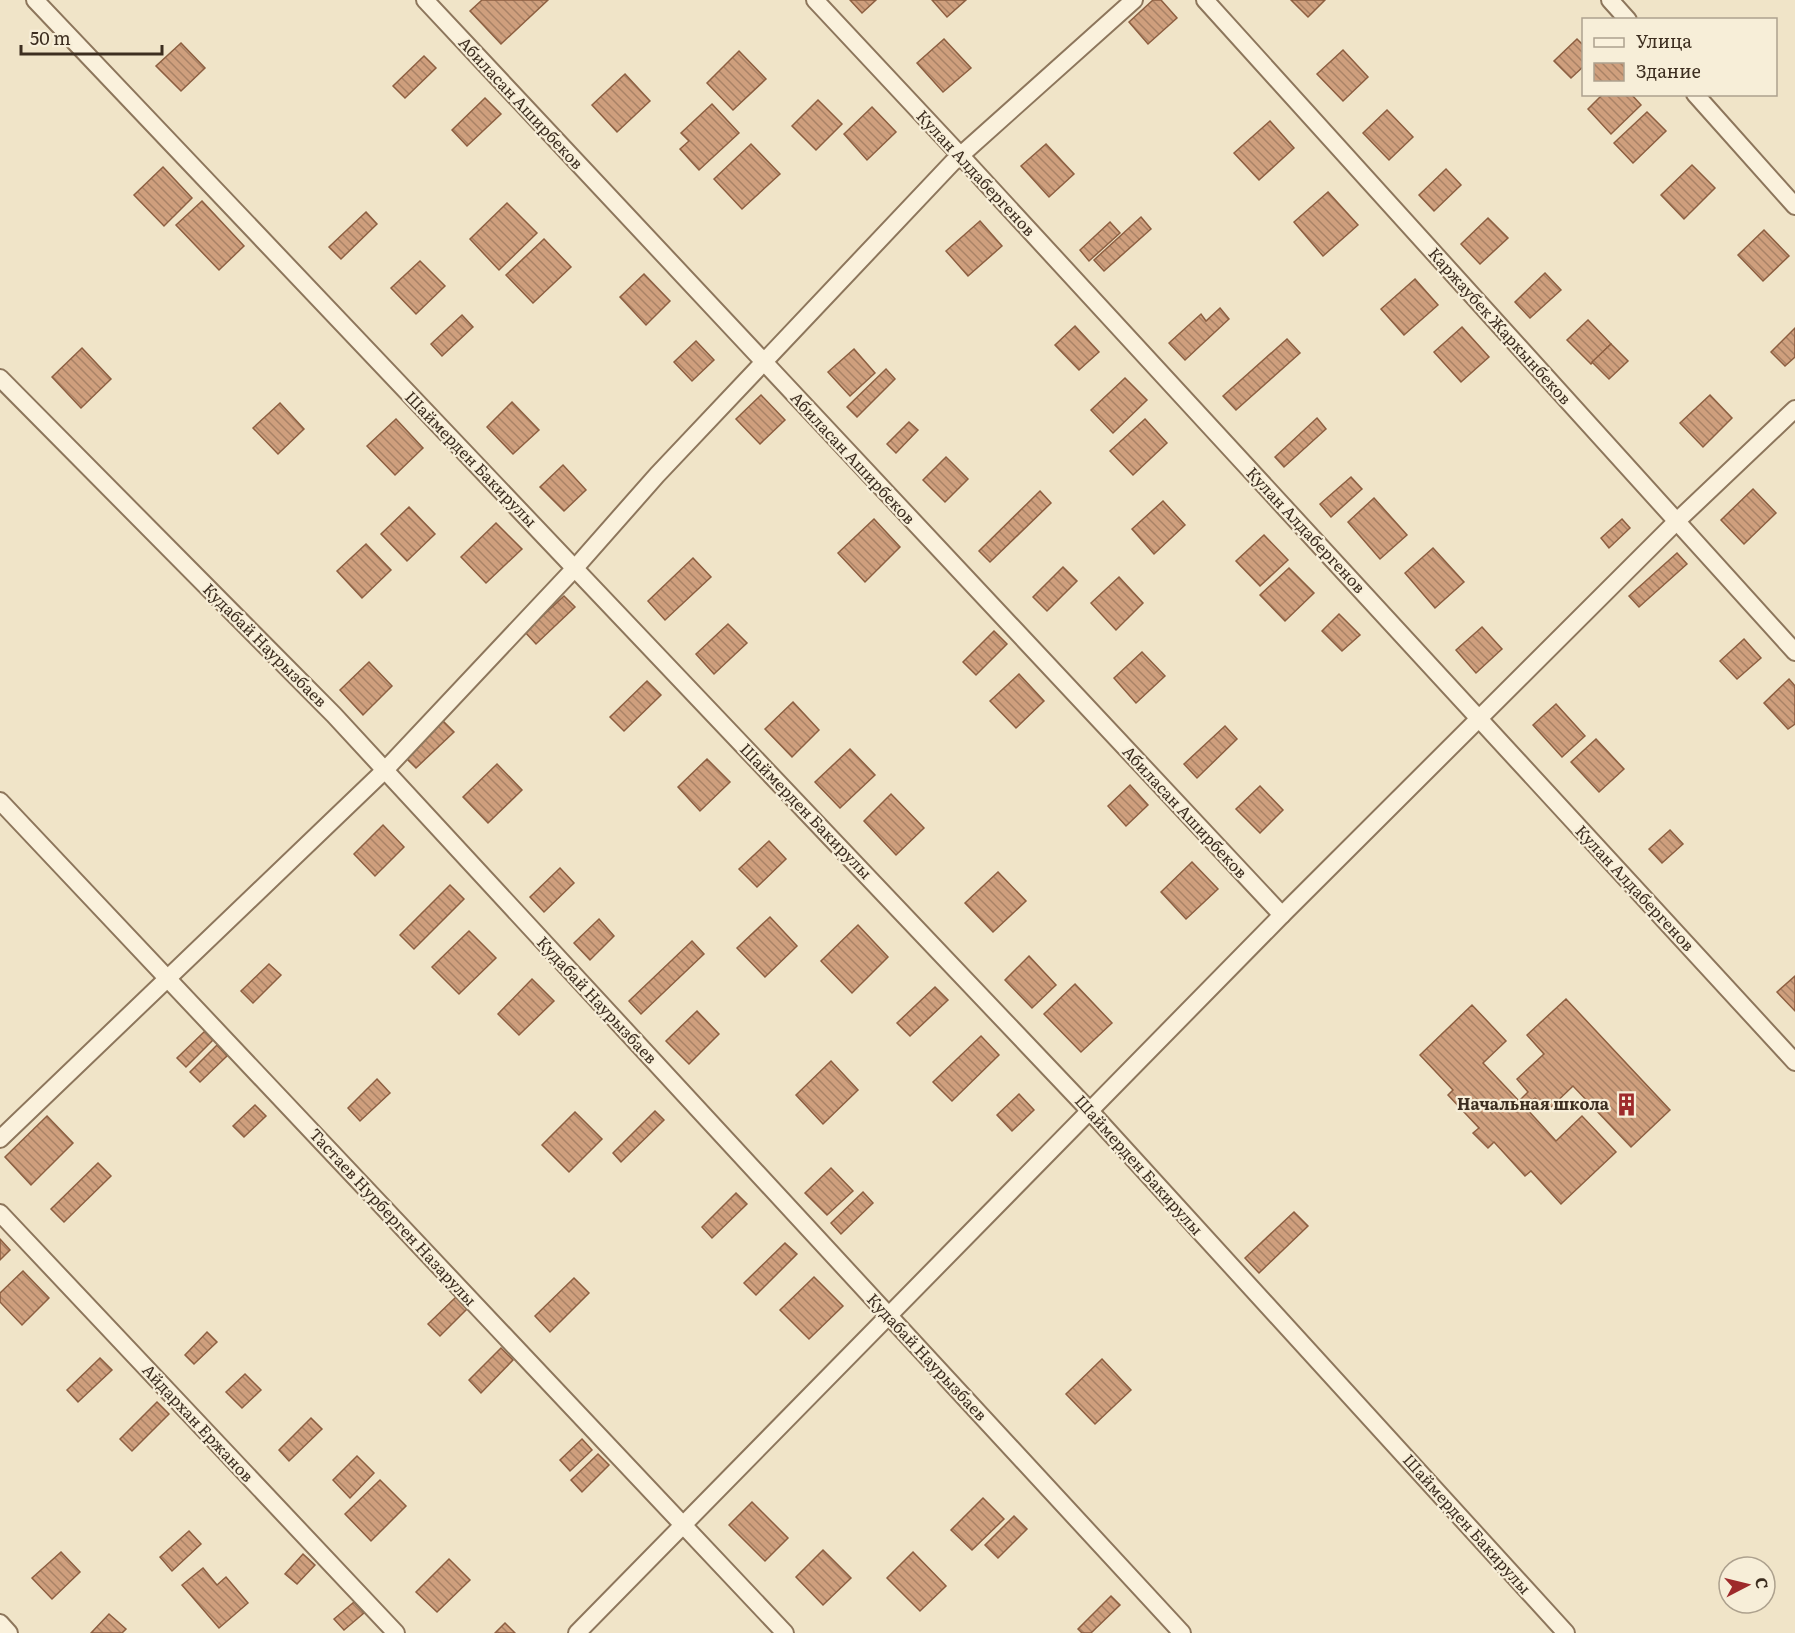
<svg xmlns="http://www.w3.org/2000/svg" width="1795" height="1633" font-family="Literata,serif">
	<defs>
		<pattern id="building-back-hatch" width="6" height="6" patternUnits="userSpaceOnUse" patternTransform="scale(1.5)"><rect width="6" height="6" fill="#cf9f7d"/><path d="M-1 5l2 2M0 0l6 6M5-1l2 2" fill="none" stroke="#a98266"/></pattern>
	</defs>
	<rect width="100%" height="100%" fill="#f0e4c8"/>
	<g fill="url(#building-back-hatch)" stroke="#8d5f41" stroke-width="1.5">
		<path d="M482,0H548L501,44L470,11Z"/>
		<path d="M850,0H876L862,13Z"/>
		<path d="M932,0H966L947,17Z"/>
		<path d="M1153,0H1161L1177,18L1148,44L1129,22Z"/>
		<path d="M1291,0H1325L1308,17Z"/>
		<path d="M944,39L971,68L943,92L917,63Z"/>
		<path d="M1577,39L1584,46V66L1571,78L1554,61Z"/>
		<path d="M181,43L205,68L181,91L156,66Z"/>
		<path d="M1343,50L1368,77L1343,101L1317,74Z"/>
		<path d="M739,51L766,79L733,110L707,83Z"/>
		<path d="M424,56L436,68L405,98L393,86Z"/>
		<path d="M625,74L650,101L617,132L592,105Z"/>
		<path d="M1603,94H1631L1641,105L1611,134L1588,109Z"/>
		<path d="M485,98L501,114L467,146L452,130Z"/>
		<path d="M818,100L842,124L816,150L792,126Z"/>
		<path d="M712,104L739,133L699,170L680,149L689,141L681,133Z"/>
		<path d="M872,107L896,132L867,160L844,134Z"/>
		<path d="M1387,110L1413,137L1389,160L1363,133Z"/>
		<path d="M1647,112L1666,131L1633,163L1614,143Z"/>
		<path d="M1270,121L1294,148L1259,180L1234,153Z"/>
		<path d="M751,144L780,174L742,209L714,179Z"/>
		<path d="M1046,144L1074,174L1049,197L1021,166Z"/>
		<path d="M1692,165L1715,188L1684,219L1661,195Z"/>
		<path d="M163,167L192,198L164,226L134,195Z"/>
		<path d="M1446,169L1461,185L1434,211L1419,195Z"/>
		<path d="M1328,192L1358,225L1323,256L1294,222Z"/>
		<path d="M202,201L244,246L219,270L176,225Z"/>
		<path d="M507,203L537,233L499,270L470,239Z"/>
		<path d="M366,212L377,224L341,259L329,247Z"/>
		<path d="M1141,217L1151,229L1104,271L1094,260Z"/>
		<path d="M1488,218L1508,238L1480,264L1461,244Z"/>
		<path d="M980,221L1002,246L968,276L946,251Z"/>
		<path d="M1110,222L1120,233L1089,261L1080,250Z"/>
		<path d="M1764,230L1789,256L1763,281L1738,255Z"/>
		<path d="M544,239L571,267L533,303L506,275Z"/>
		<path d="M420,261L445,286L416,314L391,288Z"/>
		<path d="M1545,273L1561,290L1530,318L1515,302Z"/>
		<path d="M644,274L670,301L646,325L620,297Z"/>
		<path d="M1415,279L1438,305L1404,335L1381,309Z"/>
		<path d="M1220,308L1229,319L1185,360L1169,343L1201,314L1206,321Z"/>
		<path d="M462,315L473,327L442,356L431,344Z"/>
		<path d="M1588,320L1611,344L1591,364L1567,340Z"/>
		<path d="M1075,326L1099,352L1079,370L1055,345Z"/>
		<path d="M1462,327L1489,357L1461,382L1434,352Z"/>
		<path d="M1795,328V357L1785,366L1771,352Z"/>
		<path d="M1287,339L1300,353L1236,410L1223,396Z"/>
		<path d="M696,341L714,360L692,381L674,362Z"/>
		<path d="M1611,344L1628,361L1609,379L1592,362Z"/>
		<path d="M82,348L111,379L81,408L52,377Z"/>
		<path d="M854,349L875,373L850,396L828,372Z"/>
		<path d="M886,369L895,379L857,417L847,407Z"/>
		<path d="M1125,378L1147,400L1113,433L1091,410Z"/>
		<path d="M761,395L785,420L760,444L736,419Z"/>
		<path d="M1710,395L1732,418L1703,447L1680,423Z"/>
		<path d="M512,402L539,430L513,454L487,427Z"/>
		<path d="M280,403L304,429L278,454L253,428Z"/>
		<path d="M1317,418L1326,429L1284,467L1275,457Z"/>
		<path d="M396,419L423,448L395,475L367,446Z"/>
		<path d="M1145,419L1167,443L1133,475L1110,451Z"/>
		<path d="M909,422L918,430L896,453L887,444Z"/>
		<path d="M946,457L968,479L945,502L923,480Z"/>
		<path d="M563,465L586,490L564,511L540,487Z"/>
		<path d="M1351,477L1362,489L1331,517L1320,504Z"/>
		<path d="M1753,489L1776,513L1744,544L1721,520Z"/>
		<path d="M1040,491L1051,503L990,562L979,551Z"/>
		<path d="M1374,498L1407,535L1380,559L1348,522Z"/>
		<path d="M1163,501L1185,525L1154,554L1132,529Z"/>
		<path d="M409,507L435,534L407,561L381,534Z"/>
		<path d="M874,519L900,547L865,582L838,553Z"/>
		<path d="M1622,519L1630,528L1609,548L1601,538Z"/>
		<path d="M496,523L522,549L486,583L461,557Z"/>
		<path d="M1264,535L1288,560L1260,586L1236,561Z"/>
		<path d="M366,544L391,570L362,598L337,571Z"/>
		<path d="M1433,548L1464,582L1435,608L1405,573Z"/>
		<path d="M1677,553L1687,564L1639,607L1629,596Z"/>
		<path d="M693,558L711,577L665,620L648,601Z"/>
		<path d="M1063,567L1077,581L1047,611L1033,597Z"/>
		<path d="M1289,568L1314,593L1285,621L1260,595Z"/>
		<path d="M1119,577L1143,603L1116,630L1091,603Z"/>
		<path d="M564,596L575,607L536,644L525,632Z"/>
		<path d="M1339,614L1360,635L1342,651L1322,631Z"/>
		<path d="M728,624L747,643L714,674L696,654Z"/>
		<path d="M1482,627L1502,649L1476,673L1456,650Z"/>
		<path d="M994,631L1007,644L976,675L963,662Z"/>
		<path d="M1744,639L1761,658L1737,679L1720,661Z"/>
		<path d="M1142,652L1165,676L1136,703L1114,678Z"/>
		<path d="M369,662L392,686L363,715L340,690Z"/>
		<path d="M1019,674L1044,701L1016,728L990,701Z"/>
		<path d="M1789,679L1795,686V724L1788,729L1764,703Z"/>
		<path d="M647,681L661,695L624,731L610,717Z"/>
		<path d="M793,702L819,730L792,757L765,729Z"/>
		<path d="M1556,704L1585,736L1562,757L1533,725Z"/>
		<path d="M441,719L454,732L416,768L403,755Z"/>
		<path d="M1225,726L1237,739L1197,778L1184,764Z"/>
		<path d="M1596,739L1624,769L1599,792L1571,762Z"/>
		<path d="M850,749L875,775L840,808L815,782Z"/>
		<path d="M707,759L730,782L700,811L678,787Z"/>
		<path d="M497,764L522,790L488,823L463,797Z"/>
		<path d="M1130,785L1148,805L1126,826L1108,806Z"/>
		<path d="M1260,786L1283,810L1260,833L1236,809Z"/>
		<path d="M891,794L924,828L896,855L864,821Z"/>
		<path d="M383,825L404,847L375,876L354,854Z"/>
		<path d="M1670,830L1683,844L1662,863L1649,849Z"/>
		<path d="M769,841L786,859L757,887L739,869Z"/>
		<path d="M1192,862L1218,889L1186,919L1161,892Z"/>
		<path d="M560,868L574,883L544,912L530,897Z"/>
		<path d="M998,872L1026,901L993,932L965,903Z"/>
		<path d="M450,885L464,899L414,949L400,935Z"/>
		<path d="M770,917L797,946L765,977L737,948Z"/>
		<path d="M599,919L614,936L590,960L574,943Z"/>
		<path d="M858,925L888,957L852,993L821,961Z"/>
		<path d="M469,931L496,958L459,994L432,967Z"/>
		<path d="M692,941L704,954L641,1014L629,1001Z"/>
		<path d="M1029,956L1056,985L1032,1008L1005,980Z"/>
		<path d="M269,964L281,975L253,1003L241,991Z"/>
		<path d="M1795,976V1011L1777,992Z"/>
		<path d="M532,979L554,1001L519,1035L498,1014Z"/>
		<path d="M1075,984L1112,1023L1081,1052L1044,1014Z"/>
		<path d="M935,987L948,1000L910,1036L897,1023Z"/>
		<path d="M1566,999L1670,1110L1631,1147L1573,1086L1547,1111L1535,1098L1525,1107L1556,1141L1582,1116L1616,1152L1561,1204L1531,1171L1525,1176L1494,1142L1488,1148L1473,1133L1479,1128L1448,1095L1453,1090L1420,1055L1472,1005L1506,1041L1483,1063L1519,1101L1528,1092L1517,1079L1544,1054L1527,1035Z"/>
		<path d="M697,1011L719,1034L689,1064L666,1041Z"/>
		<path d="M205,1031L213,1040L186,1067L177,1058Z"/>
		<path d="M981,1036L999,1055L952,1101L933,1082Z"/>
		<path d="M217,1045L227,1056L200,1082L190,1072Z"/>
		<path d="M831,1061L858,1090L823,1124L796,1095Z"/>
		<path d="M377,1079L390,1093L360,1121L348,1108Z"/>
		<path d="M1019,1094L1034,1110L1012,1131L997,1115Z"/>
		<path d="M255,1105L266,1116L244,1137L233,1126Z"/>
		<path d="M655,1111L664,1120L621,1162L613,1153Z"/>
		<path d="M575,1112L602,1139L569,1172L542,1145Z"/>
		<path d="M47,1116L73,1143L31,1185L5,1157Z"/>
		<path d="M98,1163L111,1176L64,1222L51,1209Z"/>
		<path d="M831,1168L853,1191L827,1215L805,1193Z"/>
		<path d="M863,1192L873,1203L841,1234L831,1223Z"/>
		<path d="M736,1193L747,1204L712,1238L702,1227Z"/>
		<path d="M1294,1212L1308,1226L1259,1273L1245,1258Z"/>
		<path d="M0,1239L10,1250L0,1260Z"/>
		<path d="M785,1243L797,1254L756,1295L744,1283Z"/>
		<path d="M23,1271L49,1298L22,1325L0,1302V1293Z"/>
		<path d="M814,1277L843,1306L809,1339L780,1310Z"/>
		<path d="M574,1278L589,1293L550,1332L535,1316Z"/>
		<path d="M456,1297L467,1309L440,1336L428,1324Z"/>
		<path d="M207,1332L217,1342L194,1364L185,1355Z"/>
		<path d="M501,1348L513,1360L481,1393L469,1380Z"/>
		<path d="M100,1358L112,1370L78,1402L67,1390Z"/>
		<path d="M1102,1359L1131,1390L1095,1424L1066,1394Z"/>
		<path d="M245,1374L261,1390L242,1408L226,1392Z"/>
		<path d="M157,1402L169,1414L132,1451L120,1439Z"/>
		<path d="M311,1418L322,1429L289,1461L279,1450Z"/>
		<path d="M582,1439L592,1450L570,1471L560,1460Z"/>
		<path d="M598,1454L609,1465L582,1492L571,1480Z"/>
		<path d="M357,1456L374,1473L350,1498L333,1480Z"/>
		<path d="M380,1480L406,1506L371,1541L345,1514Z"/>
		<path d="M983,1498L1004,1519L972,1550L951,1530Z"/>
		<path d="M752,1502L788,1538L765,1561L729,1525Z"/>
		<path d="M1014,1516L1027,1529L998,1558L985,1545Z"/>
		<path d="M189,1531L201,1544L172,1571L160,1557Z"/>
		<path d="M823,1550L851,1578L823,1605L796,1577Z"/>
		<path d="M61,1552L80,1572L52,1599L32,1578Z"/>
		<path d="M913,1552L946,1586L920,1611L887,1578Z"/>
		<path d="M303,1554L315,1565L297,1584L285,1574Z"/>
		<path d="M449,1559L470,1580L437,1612L416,1592Z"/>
		<path d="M203,1568L217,1585L226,1577L248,1603L219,1628L182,1585Z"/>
		<path d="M1111,1596L1120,1605L1091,1633H1082L1078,1629Z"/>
		<path d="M354,1602L364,1613L344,1630L334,1619Z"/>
		<path d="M109,1614L126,1629L122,1633H91Z"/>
		<path d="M505,1623L515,1633H495Z"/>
	</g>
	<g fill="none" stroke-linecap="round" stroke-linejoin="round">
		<defs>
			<g id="minor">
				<path d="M35,0L1089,1110L1566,1633"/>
				<path d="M425,0L1282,915"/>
				<path d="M815,0L961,156L1795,1062"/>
				<path d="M1205,0L1795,652"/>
				<path d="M1610,0L1628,20"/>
				<path d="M1695,94L1795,206"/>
				<path d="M0,378L334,715L1182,1633"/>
				<path d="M0,801L785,1633"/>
				<path d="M0,1139L385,770L575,568L657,475L952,163L1134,0"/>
				<path d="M0,1213L396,1633"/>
				<path d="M0,1623L9,1633"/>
				<path d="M577,1633L1282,915L1677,521L1795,409"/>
			</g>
		</defs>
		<use href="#minor" stroke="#8d765c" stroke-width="20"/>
		<use href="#minor" stroke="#faf1dc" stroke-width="16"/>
	</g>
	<defs>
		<symbol id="building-bare" viewBox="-9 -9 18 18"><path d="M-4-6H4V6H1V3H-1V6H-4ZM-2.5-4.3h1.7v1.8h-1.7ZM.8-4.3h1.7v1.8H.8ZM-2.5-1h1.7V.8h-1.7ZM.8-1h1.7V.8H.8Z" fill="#9e2a2b" stroke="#f7eed8" stroke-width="2.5" paint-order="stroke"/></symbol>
	</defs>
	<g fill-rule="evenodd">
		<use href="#building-bare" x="1610" y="1088" width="33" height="33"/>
	</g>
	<g text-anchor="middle" stroke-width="4.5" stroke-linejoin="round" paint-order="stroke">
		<g font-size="16" fill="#3d2e20" stroke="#f7eed8">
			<text transform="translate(521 103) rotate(47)" y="6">Абиласан Аширбеков</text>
			<text transform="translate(976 173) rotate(47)" y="6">Кулан Алдабергенов</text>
			<text transform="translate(1500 326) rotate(48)" y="6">Каржаубек Жаркынбеков</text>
			<text transform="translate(853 458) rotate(47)" y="6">Абиласан Аширбеков</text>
			<text transform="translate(471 459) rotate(46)" y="6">Шаймерден Бакирулы</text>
			<text transform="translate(1306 530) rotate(47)" y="6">Кулан Алдабергенов</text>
			<text transform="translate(265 645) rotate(45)" y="6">Кудабай Наурызбаев</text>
			<text transform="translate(806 811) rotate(46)" y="6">Шаймерден Бакирулы</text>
			<text transform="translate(1185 812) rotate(47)" y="6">Абиласан Аширбеков</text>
			<text transform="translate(1635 888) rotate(47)" y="6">Кулан Алдабергенов</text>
			<text transform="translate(597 1000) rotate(47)" y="6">Кудабай Наурызбаев</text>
			<text transform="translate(1139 1165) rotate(48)" y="6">Шаймерден Бакирулы</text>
			<text transform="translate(393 1217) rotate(47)" y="6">Тастаев Нурберген Назарулы</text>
			<text transform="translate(927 1357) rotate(47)" y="6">Кудабай Наурызбаев</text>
			<text transform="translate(198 1423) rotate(47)" y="6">Айдархан Ержанов</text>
			<text transform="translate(1467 1524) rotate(48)" y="6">Шаймерден Бакирулы</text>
		</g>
		<g font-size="16" font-weight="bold" fill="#3d2e20" stroke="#f7eed8" text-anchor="end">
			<text x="1609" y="1110">Начальная школа</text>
		</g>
	</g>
	<rect x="1582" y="18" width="195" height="78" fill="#f7eed8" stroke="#ada18e" stroke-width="1.5"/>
	<rect x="1594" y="38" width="30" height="9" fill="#faf1dc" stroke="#ada18e" stroke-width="1.5"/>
	<text x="1636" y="48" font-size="18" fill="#3d2e20">Улица</text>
	<rect x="1594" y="63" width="30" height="18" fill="url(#building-back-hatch)" stroke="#ada18e" stroke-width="1.5"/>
	<text x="1636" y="78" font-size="18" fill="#3d2e20">Здание</text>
	<g transform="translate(1747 1585) rotate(83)"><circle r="28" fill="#f7eed8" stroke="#ada18e" stroke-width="1.5"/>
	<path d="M0-4.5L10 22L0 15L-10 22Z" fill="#9e2a2b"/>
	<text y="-9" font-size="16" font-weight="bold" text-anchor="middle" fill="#3d2e20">С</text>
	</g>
	<path d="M21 45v9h141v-9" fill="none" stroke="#3d2e20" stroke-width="3"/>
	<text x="30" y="45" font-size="18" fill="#3d2e20" stroke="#f7eed8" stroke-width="4.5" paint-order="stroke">50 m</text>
</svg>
